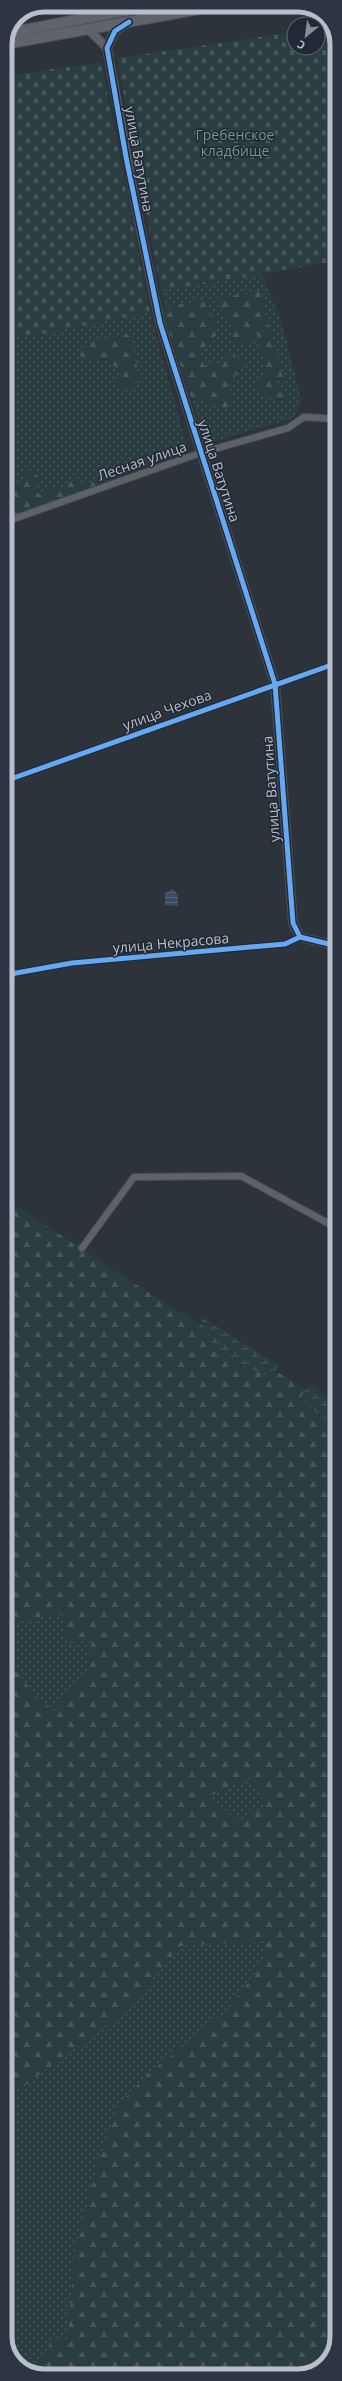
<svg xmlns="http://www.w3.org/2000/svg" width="342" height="2381" font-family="'Open Sans',sans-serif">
	<defs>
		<pattern id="grass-dots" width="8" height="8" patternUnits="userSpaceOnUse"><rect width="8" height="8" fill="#2a3e41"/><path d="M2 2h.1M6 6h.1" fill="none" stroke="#47585b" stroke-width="1.8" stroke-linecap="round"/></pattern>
		<pattern id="forest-firs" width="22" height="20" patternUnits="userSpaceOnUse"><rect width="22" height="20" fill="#2a3e41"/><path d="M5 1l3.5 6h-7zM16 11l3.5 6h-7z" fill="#47585b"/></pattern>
		<pattern id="wetland-marsh" width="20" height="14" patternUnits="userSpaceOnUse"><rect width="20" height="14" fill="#2a3e41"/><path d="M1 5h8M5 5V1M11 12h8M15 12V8" fill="none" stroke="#47585b"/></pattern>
		<pattern id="cemetery-stones" width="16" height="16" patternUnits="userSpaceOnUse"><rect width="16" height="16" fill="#2a3e41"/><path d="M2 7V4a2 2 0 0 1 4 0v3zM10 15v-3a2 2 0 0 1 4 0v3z" fill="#47585b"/></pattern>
		<pattern id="water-rules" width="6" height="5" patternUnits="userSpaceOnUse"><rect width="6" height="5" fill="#3c4c64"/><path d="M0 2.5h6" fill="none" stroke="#566479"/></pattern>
	</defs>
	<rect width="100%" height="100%" fill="#2d333a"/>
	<g fill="url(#grass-dots)">
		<path d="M261,274L280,317L302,401L293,418L205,444L161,291Z"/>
		<path d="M150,312L188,451L5,516V336L40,334Z"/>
		<path d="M61,1612L92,1641L87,1673L54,1711L37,1697L5,1658V1625Z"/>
		<path d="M250,1777L266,1805L240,1824L210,1796Z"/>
		<path d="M267,1941L265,1960L225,2013L149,2073L119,2104L74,2256L68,2341L52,2339L35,2374L16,2364L5,2342V2097L26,2085L62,2057L123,2014L180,1946Z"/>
	</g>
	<g fill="url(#forest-firs)" fill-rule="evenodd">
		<path d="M44,5H78V7L15,19L17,16Z"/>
		<path d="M262,291L267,321L284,379L275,380L289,400C269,399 265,397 254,381L266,374L257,334L246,343L234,344C231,321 228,314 211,299Z"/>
		<path d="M207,299V315L215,317L216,335L199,354L204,366L221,363L228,351L244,362L230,384L231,411L191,397L161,308Z"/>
		<path d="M130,334L140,379L128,390L117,384L120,371C100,351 99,366 80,356L83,345Z"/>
		<path d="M26,470H34L39,478L35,493L42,495L56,486L64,488L77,472L80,486L113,474L118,477L5,519V487L16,488L24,480Z"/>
		<path d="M5,1198L135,1284L337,1409V1640L327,1660L337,1668V2337L327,2363L303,2376H39L35,2374L52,2339L68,2341L74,2256L98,2162L119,2104L149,2073L225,2013L265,1960L266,1941L180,1946L123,2014L62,2057L26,2085L5,2097V1658L37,1697L54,1711L87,1673L92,1641L68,1643L61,1612L5,1625ZM250,1777L266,1805L240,1823L210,1796Z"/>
	</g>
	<g fill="url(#wetland-marsh)">
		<path d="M199,1316L279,1365L271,1377L216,1355Z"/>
		<path d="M310,1384L337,1406V1419L322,1418L300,1398Z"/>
	</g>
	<g fill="url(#cemetery-stones)">
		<path d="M331,26L337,39V261L161,291L117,58L294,32V48H318V28Z"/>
		<path d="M101,62L150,312L40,334L5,336V76Z"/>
	</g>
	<path fill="url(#water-rules)" d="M173,889L178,895V906L165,905V893Z"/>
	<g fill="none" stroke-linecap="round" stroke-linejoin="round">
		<defs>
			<g id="minor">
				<path d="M5,522L200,453L288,428L304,417L337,419"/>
				<path d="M5,781L337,663"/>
				<path d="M5,975L72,963L285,944L300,937"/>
				<path d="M82,1248L134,1177L241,1176L337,1228"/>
			</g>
			<g id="tertiary">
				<path d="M127,23L115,31L107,48L138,217L160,323L275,684L293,923L300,937L337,946"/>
				<path d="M89,30L107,48"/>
			</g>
			<g id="primary">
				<path d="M9,33L154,5"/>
				<path d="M5,44L222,5"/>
			</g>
		</defs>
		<use href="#minor" stroke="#4b4f54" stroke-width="8"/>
		<use href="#tertiary" stroke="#4b4f54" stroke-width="10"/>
		<use href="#primary" stroke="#4b4f57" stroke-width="12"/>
		<use href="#minor" stroke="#5d6168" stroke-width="6"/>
		<use href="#tertiary" stroke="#5d6168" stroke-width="8"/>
		<use href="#primary" stroke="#60646a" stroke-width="10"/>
		<defs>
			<g id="cycleway">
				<path d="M129,22L115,31L107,48L126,157L160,323L275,684L293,923L300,937"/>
				<path d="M5,781L337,663"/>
				<path d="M5,975L72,963L285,944L300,937L337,946"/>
			</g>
		</defs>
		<use href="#cycleway" stroke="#202935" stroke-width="8"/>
		<use href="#cycleway" stroke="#66a8f1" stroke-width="5"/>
	</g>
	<g text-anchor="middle" stroke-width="3" stroke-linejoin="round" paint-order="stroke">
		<g font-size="14" fill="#719a7b" stroke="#202935">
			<text x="235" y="140">Гребенское<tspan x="235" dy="16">кладбище</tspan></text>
		</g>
		<g font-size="14" fill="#b8bfca" stroke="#202935">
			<text transform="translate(139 159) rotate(80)" y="5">улица Ватутина</text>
			<text transform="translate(142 461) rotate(-19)" y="5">Лесная улица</text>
			<text transform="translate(219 471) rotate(72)" y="5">улица Ватутина</text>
			<text transform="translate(167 710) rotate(-20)" y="5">улица Чехова</text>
			<text transform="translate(271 789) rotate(-94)" y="5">улица Ватутина</text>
			<text transform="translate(171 943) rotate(-5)" y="5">улица Некрасова</text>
		</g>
	</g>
	<path d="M0 0H342V2381H0ZM44 12H298A32 32 0 0 1 330 44V2337A32 32 0 0 1 298 2369H44A32 32 0 0 1 12 2337V44A32 32 0 0 1 44 12Z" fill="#2c3541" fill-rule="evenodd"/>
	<path fill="none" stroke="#b8bfca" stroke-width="5" d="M44 12H298A32 32 0 0 1 330 44V2337A32 32 0 0 1 298 2369H44A32 32 0 0 1 12 2337V44A32 32 0 0 1 44 12Z"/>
	<g transform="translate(306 36) rotate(209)"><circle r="19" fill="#202935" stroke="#5d6571"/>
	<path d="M0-3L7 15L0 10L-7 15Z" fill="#878e98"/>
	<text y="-6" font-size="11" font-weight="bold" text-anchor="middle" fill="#b8bfca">С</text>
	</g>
</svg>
